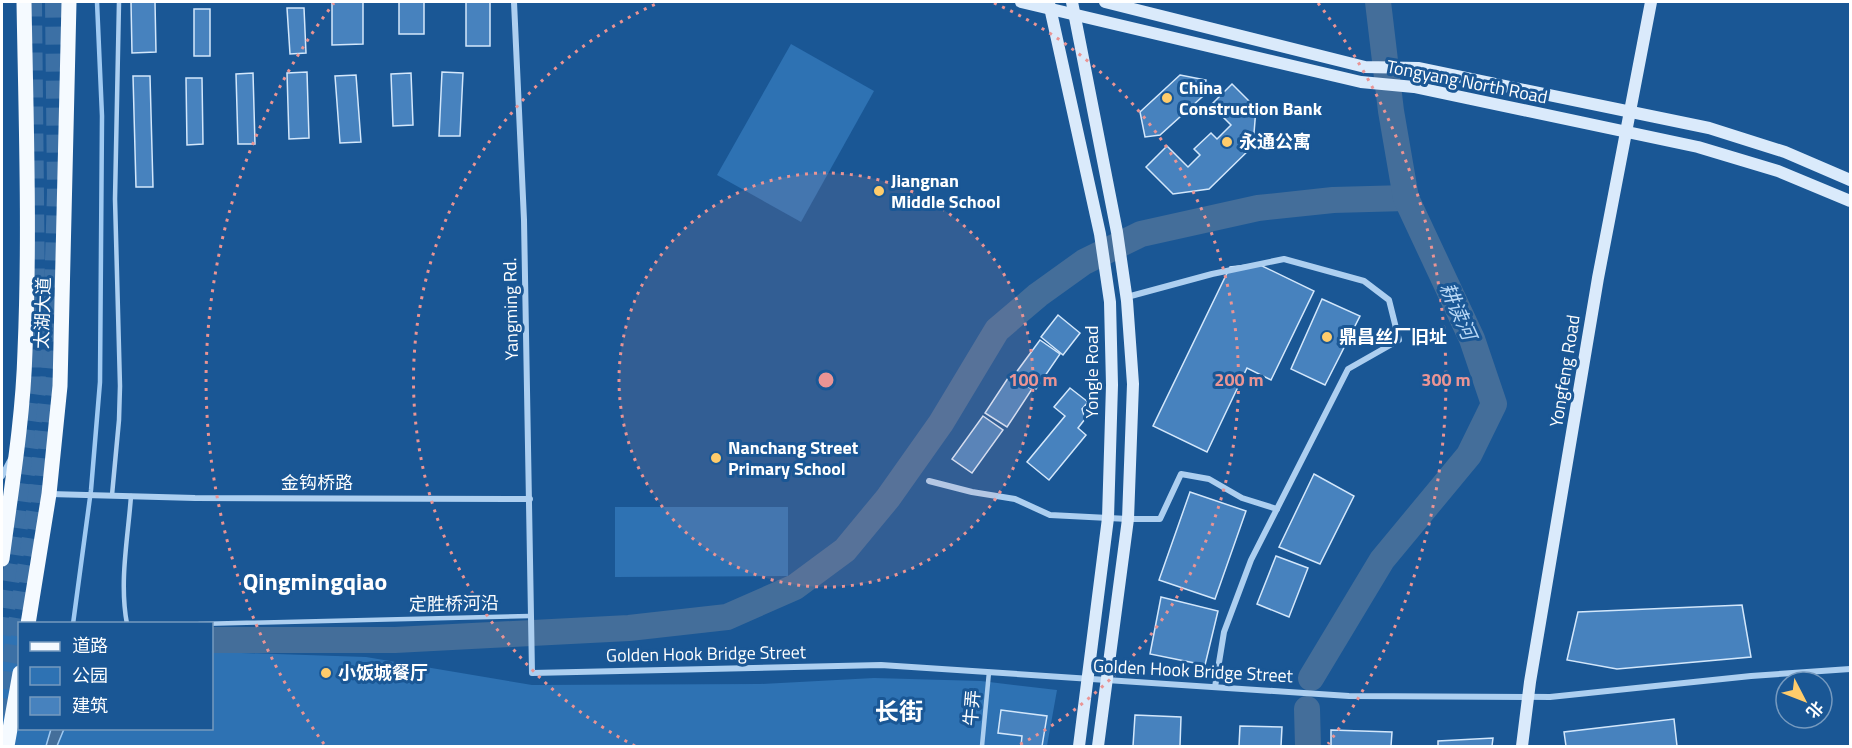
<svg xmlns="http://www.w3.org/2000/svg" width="1852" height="748" font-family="'Titillium Web','Noto Sans SC',sans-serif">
	<rect width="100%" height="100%" fill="#1a5795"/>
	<g fill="#2e72b3">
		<path d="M791,44L874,91L801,222L717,175Z"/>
		<path d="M615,507H788V576L615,577Z"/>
		<path d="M2,621L19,626L20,728H212V652L366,657L532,685L760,684L874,678L981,681L1057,690L1047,746H2Z"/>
	</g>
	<path fill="#446e9a" stroke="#a0caf2" stroke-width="1.5" d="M51,729H64L57,746H46Z"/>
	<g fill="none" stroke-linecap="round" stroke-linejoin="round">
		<path stroke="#a0caf2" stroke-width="4.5" d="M73,624L91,490L100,382L102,116L97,2"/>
		<g stroke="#446e9a" stroke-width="26">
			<path d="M212,640H395L629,628L727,617L795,587L845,550L888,498L941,423L997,330L1038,295L1084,262L1141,234L1258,208L1333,200L1406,198"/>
			<path d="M1311,678L1382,560L1469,455L1494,404L1472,339L1406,198L1391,111L1378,2"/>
			<path d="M1307,709L1308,746"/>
		</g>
	</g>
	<g fill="#4782be" stroke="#d3e7fb" stroke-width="1.5">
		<path d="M131,2H155L156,52L132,53Z"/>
		<path d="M332,2H363V44L332,45Z"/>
		<rect x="399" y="2" width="25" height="32"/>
		<rect x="466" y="2" width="24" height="44"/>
		<path d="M287,8H304L306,53L290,54Z"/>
		<rect x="194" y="9" width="16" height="47"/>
		<path d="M307,72L309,138L289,139L287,73Z"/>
		<path d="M442,72L463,73L460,136H439Z"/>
		<path d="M253,73L255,144H238L236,74Z"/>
		<path d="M411,73L413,125L393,126L391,74Z"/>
		<path d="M356,75L361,142L340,143L335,76Z"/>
		<path d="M1180,75L1206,80L1203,96L1160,135L1145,137L1140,112Z"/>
		<path d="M133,76H150L153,187H136Z"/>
		<path d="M186,78H202L203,144L187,145Z"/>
		<path d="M1232,84L1256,108L1253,146L1209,189L1173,194L1146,167L1167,146L1188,167L1200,155L1194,149L1211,133L1217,139L1231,125L1211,105Z"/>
		<path d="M1258,264L1314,291L1271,380L1247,368L1207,452L1153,426L1230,267Z"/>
		<path d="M1322,299L1360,316L1325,385L1291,369Z"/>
		<path d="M1058,315L1080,333L1063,355L1041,337Z"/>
		<path d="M1040,340L1060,354L1036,389L1015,374Z"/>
		<path d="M1010,375L1032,389L1007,427L985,413Z"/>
		<path d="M1070,388L1088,402L1082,409L1085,419L1078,428L1086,435L1049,480L1027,462L1065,416L1054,407Z"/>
		<path d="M983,416L1003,430L972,473L952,459Z"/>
		<path d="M1314,474L1354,496L1320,564L1279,547Z"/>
		<path d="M1190,492L1246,511L1215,599L1159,580Z"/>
		<path d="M1276,556L1308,568L1289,617L1257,604Z"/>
		<path d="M1161,597L1218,611L1205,665L1150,654Z"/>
		<path d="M1742,605L1751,657L1617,669L1567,660L1578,612Z"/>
		<path d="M1001,710L1047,716L1042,746H1021L1022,736L998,733Z"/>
		<path d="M1135,715L1181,717L1180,746H1133Z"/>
		<path d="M1674,719L1677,746H1566L1564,732Z"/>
		<path d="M1240,726L1282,727L1281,746H1239Z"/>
		<path d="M1331,730L1392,732L1391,746H1331Z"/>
		<path d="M1493,738L1492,746H1438V741Z"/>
	</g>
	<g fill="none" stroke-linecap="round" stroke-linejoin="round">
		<g stroke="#3c70a5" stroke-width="18" stroke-dasharray="18 9" stroke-linecap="butt">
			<path d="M2,635L18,533L37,390L33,2"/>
			<path d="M2,716L36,506L51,362L56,192L54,2"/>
		</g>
		<g stroke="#adcff0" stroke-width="4.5">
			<path d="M112,495L119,420L120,386L115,199L119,2"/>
			<path d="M127,624C119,582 128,538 131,496"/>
			<path d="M199,624L530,616"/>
			<path d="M982,746L989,672"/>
		</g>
		<g stroke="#adcff0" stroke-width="6">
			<path d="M514,2L524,220L532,673L881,665L1349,696L1550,697L1751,676L1850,669"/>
			<path d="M1127,297L1212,274L1284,259L1364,281L1389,300L1399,340L1348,369L1251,560L1224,632L1215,687"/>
			<path d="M2,476L11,459"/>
			<path d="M929,481L972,492L1015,499L1050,515L1128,519H1160L1181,474L1209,479L1242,498L1277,509"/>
			<path d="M50,494L195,498L530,499"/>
		</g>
		<g stroke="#daeafb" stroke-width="12">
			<path d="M1021,2L1361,82L1414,87L1698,147L1778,171L1850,201"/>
			<path d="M1072,2L1117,232L1127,301L1133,384L1128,519L1098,746"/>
			<path d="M1105,2L1365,67L1418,68L1709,128L1785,152L1850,180"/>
			<path d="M1049,3L1100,234L1110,302L1112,385L1108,518L1079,746"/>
			<path d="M1522,746L1530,682L1598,278L1651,2"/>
		</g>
		<g stroke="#f5faff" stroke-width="15">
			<path d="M2,559C11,490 23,421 25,351C30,235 26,118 24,2"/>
			<path d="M28,624L49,494L60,386L69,2"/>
			<path d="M7,746L20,673"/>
		</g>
	</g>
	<circle cx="826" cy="380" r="207" fill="#ea9494" fill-opacity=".12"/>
	<g fill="none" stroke="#ea9494" stroke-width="3" stroke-dasharray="3 6">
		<circle cx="826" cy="380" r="207"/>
		<path d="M635 746A413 413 0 0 1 658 3M994 3A413 413 0 0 1 1017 746"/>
		<path d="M324 744A620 620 0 0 1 334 3M1318 3A620 620 0 0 1 1328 744"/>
	</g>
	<g fill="#ffcc6b" stroke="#1a5795" stroke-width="2">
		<circle cx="1167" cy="98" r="6"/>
		<circle cx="1227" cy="142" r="6"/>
		<circle cx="879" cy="191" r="6"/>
		<circle cx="1327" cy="337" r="6"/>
		<circle cx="716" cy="458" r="6"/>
		<circle cx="326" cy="673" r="6"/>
	</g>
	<g text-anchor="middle" stroke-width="6" stroke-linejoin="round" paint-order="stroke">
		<g font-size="18" fill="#fff" stroke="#1a5795">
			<text transform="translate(1467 82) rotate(11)" y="6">Tongyang North Road</text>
			<text transform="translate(511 309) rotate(-91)" y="6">Yangming Rd.</text>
			<text transform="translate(43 313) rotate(-88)" y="6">太湖大道</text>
			<text transform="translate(1565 371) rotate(-81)" y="6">Yongfeng Road</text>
			<text transform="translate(1092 372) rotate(-90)" y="6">Yongle Road</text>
			<text x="317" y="489">金钩桥路</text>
			<text transform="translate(454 604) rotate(-1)" y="6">定胜桥河沿</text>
			<text transform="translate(706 654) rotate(-1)" y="6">Golden Hook Bridge Street</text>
			<text transform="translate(1193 671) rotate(3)" y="6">Golden Hook Bridge Street</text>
			<text transform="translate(972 708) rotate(-85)" y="6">牛弄</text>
		</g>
		<g font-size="18" font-weight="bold" fill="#fff" stroke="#1a5795" text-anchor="start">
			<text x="1179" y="94">China<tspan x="1179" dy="21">Construction Bank</tspan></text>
			<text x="1239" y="148">永通公寓</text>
			<text x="891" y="187">Jiangnan<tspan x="891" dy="21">Middle School</tspan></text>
			<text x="1339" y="343">鼎昌丝厂旧址</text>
			<text x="728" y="454">Nanchang Street<tspan x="728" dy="21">Primary School</tspan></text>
			<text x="338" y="679">小饭城餐厅</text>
		</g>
		<g font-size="20" font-style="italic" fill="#b9d8f6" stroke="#1a5795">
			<text transform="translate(1458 311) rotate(66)" y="7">耕读河</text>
		</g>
		<g font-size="24" font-weight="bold" fill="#fff" stroke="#1a5795">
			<text x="315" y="590">Qingmingqiao</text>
			<text x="899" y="720">长街</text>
		</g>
	</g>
	<circle cx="826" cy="380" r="9" fill="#ea9494" stroke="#1a5795" stroke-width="3"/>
	<g font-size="18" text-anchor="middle" font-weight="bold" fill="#ea9494" stroke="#1a5795" stroke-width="6" stroke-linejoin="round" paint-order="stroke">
		<text x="1033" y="386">100 m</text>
		<text x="1239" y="386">200 m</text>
		<text x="1446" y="386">300 m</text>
	</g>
	<rect width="1852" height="748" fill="none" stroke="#ffffff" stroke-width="6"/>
	<rect x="18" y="622" width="195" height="108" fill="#1a5795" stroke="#769abf" stroke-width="1.5"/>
	<rect x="30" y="642" width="30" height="9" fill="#f5faff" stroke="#769abf" stroke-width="1.5"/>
	<text x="72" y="652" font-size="18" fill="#ffffff">道路</text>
	<rect x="30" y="667" width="30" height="18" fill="#2e72b3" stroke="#769abf" stroke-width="1.5"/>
	<text x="72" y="682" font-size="18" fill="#ffffff">公园</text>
	<rect x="30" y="697" width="30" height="18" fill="#4782be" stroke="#769abf" stroke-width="1.5"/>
	<text x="72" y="712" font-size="18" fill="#ffffff">建筑</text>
	<g transform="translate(1804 700) rotate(132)"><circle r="28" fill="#1a5795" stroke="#769abf" stroke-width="1.5"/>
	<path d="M0-4.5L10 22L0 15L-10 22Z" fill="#ffcc6b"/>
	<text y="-9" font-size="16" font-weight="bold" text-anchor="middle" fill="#ffffff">北</text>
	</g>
</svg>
